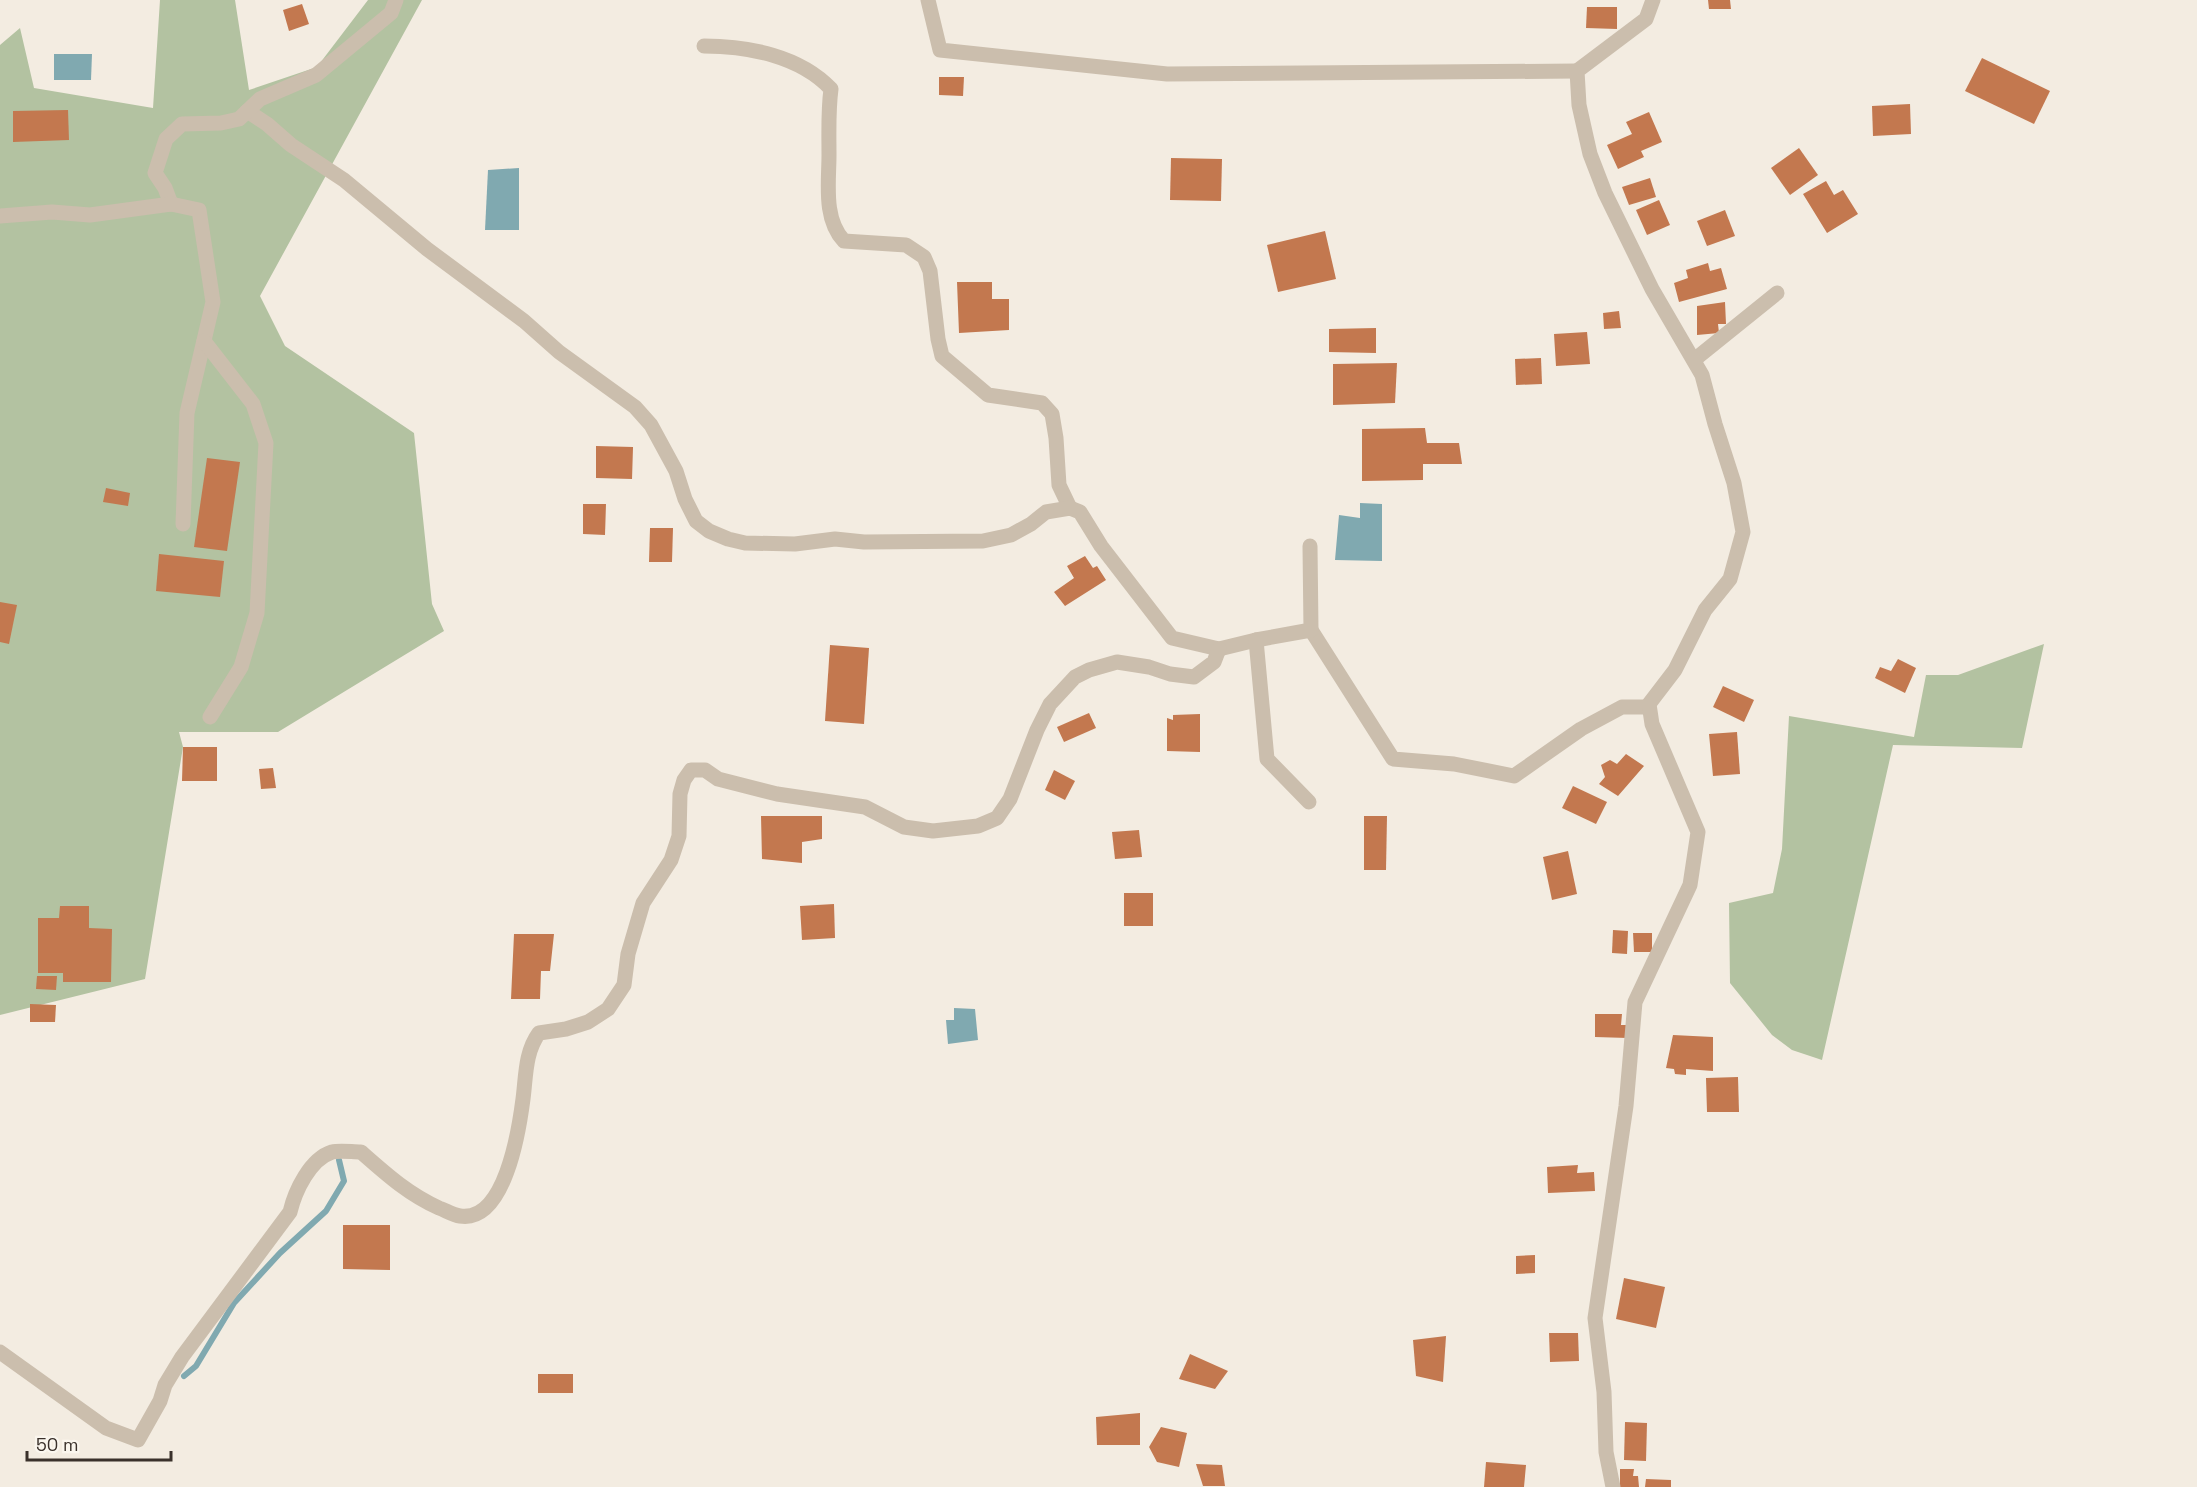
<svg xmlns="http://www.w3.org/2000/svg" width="2197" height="1487" font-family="'Space Grotesk',sans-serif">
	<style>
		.green { fill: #b3c2a1 }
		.water { fill: #80a9b0 }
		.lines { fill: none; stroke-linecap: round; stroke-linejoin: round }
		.stream { stroke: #80a9b0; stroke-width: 6 }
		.building { fill: #c3784f }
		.minor { stroke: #cbbead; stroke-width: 15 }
	</style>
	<rect width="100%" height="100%" fill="#f3ece1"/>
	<g class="green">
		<path d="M160,0H235L249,90L317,67L368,0H422L260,296L285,346L414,433L432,604L444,631L278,732H179L183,747L145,979L0,1015V45L20,28L34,88L153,108Z"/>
		<path d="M2044,644L2022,748L1893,745L1822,1060L1792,1050L1772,1035L1730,983L1729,903L1773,893L1782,849L1789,716L1914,737L1926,675H1958Z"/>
	</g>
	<g class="water">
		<path d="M54,54H92L91,80H54Z"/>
		<path d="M519,168V230H485L488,170Z"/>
		<path d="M1360,503L1382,504V561L1335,560L1339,515L1360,518Z"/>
		<path d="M954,1008L975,1009L978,1040L948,1044L946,1020H954Z"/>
	</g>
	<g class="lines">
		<path class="stream" d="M184,1376L196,1366L234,1303L280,1253L326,1211L344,1181L339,1160"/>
	</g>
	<g class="building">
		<path d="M1708,0H1730L1731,9H1709Z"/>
		<path d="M302,4L309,24L289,31L283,10Z"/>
		<path d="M1587,7H1617V29L1586,28Z"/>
		<path d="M1982,58L2050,91L2034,124L1965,91Z"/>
		<path d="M939,77H964L963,96L939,95Z"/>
		<path d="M1910,104L1911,134L1873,136L1872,106Z"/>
		<path d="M68,110L69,140L13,142V111Z"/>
		<path d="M1649,112L1662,142L1641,151L1644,157L1618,169L1607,145L1632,134L1626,122Z"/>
		<path d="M1799,148L1818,175L1790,195L1771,168Z"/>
		<path d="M1171,158L1222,159L1221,201L1170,200Z"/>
		<path d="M1650,178L1656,197L1629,205L1622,187Z"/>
		<path d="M1826,181L1834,195L1843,190L1858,214L1827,233L1803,194Z"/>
		<path d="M1659,200L1670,225L1647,235L1636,210Z"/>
		<path d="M1725,210L1735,236L1707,246L1697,221Z"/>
		<path d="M1325,231L1336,279L1278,292L1267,245Z"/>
		<path d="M1708,263L1710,271L1721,268L1727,289L1679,302L1674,283L1688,278L1686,270Z"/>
		<path d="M957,282H992V299H1009V330L959,333Z"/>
		<path d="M1725,302L1726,324H1718L1719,333L1697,335V306Z"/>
		<path d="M1619,311L1621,328L1604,329L1603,313Z"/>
		<path d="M1376,328V353L1329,352V329Z"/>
		<path d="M1587,332L1590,364L1556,366L1554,334Z"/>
		<path d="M1541,358L1542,384L1516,385L1515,359Z"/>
		<path d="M1397,363L1395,403L1333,405V364Z"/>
		<path d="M1425,428L1427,443H1459L1462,464H1423V480L1362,481V429Z"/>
		<path d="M596,446L633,447L632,479L596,478Z"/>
		<path d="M207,458L240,462L227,551L194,547Z"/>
		<path d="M106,488L130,493L128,506L103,502Z"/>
		<path d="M583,504H606L605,535L583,534Z"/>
		<path d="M650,528H673L672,562H649Z"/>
		<path d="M159,554L224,561L220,597L156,591Z"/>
		<path d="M1085,556L1093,568L1097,566L1106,580L1065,606L1054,592L1074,578L1067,566Z"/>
		<path d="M0,602L17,605L9,644L0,642Z"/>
		<path d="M830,645L869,648L864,724L825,721Z"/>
		<path d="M1898,659L1916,668L1905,693L1875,678L1880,667L1891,671Z"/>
		<path d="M1723,686L1754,700L1744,722L1713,707Z"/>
		<path d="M1089,713L1096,728L1064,742L1057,727Z"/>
		<path d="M1200,714V752L1167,751V718L1173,720V715Z"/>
		<path d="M1737,732L1740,774L1713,776L1709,734Z"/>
		<path d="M183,747H217V781H182Z"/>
		<path d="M1626,754L1644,766L1618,796L1599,784L1605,777L1601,765L1610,760L1617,764Z"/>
		<path d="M273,768L276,788L261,789L259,769Z"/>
		<path d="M1054,770L1075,781L1065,800L1045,790Z"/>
		<path d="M1573,786L1607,802L1596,824L1562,808Z"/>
		<path d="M761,816H822V839L802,842V863L762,859Z"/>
		<path d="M1364,816H1387L1386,870H1364Z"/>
		<path d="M1139,830L1142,857L1115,859L1112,832Z"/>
		<path d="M1568,851L1577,894L1552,900L1543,857Z"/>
		<rect x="1124" y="893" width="29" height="33"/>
		<path d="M834,904L835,938L802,940L800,906Z"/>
		<path d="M60,906H89V928L112,929L111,982H63V973H38V918H59Z"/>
		<path d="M1613,930L1628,931L1627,954L1612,953Z"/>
		<path d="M1633,933H1652V952H1634Z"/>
		<path d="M514,934H554L550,971H541L540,999H511Z"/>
		<path d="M37,976H57L56,990L36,989Z"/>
		<path d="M30,1004L56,1005L55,1022H30Z"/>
		<path d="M1595,1014H1622L1621,1025H1626L1628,1038L1595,1037Z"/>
		<path d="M1673,1035L1713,1037V1071L1686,1069V1075L1675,1074L1674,1069L1666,1068Z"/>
		<path d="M1738,1077L1739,1112H1707L1706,1078Z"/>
		<path d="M1578,1165L1577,1173L1594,1172L1595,1191L1548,1193L1547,1167Z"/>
		<path d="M343,1225H390V1270L343,1269Z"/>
		<path d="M1535,1255V1273L1516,1274V1256Z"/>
		<path d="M1624,1278L1665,1287L1656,1328L1616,1319Z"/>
		<path d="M1549,1333H1578L1579,1361L1550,1362Z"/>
		<path d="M1446,1336L1443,1382L1416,1376L1413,1340Z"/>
		<path d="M1190,1354L1228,1371L1215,1389L1179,1379Z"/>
		<rect x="538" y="1374" width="35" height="19"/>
		<path d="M1140,1413V1445H1097L1096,1417Z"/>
		<path d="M1625,1422L1647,1423L1646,1461L1624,1460Z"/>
		<path d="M1161,1427L1187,1433L1179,1467L1157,1462L1149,1447Z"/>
		<path d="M1486,1462L1526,1465L1524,1487H1484Z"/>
		<path d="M1196,1464L1222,1465L1225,1486H1203Z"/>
		<path d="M1620,1469H1634L1633,1476H1638L1639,1487H1620Z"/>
		<path d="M1646,1479L1671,1480V1487H1645Z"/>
	</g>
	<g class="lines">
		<g class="minor">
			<path d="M928,0L940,50L1167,74L1577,71"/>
			<path d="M704,46C748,46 800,56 831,89C828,111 829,133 829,155C829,182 823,219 844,241L906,245L924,257L930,271L938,339L942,356L988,395L1042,403L1052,414L1056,438L1059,485L1070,508"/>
			<path d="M247,111L267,124L291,145L344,180L427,249L524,321L559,352L635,407L651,425L676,471L685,499L696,521L709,531L728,539L745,543L795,544L835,539L864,542L983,541L1011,535L1031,524L1046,512L1070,508L1080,512L1101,546L1172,638L1219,649L1256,640"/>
			<path d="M171,204L165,188L155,173L166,139L182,124L221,123L239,119L260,99L316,75L391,13L396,0"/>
			<path d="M0,216L52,212L90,215L171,204L199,210L213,302L187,413L183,524"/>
			<path d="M204,341L253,404L266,443L257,613L241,667L210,717"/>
			<path d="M1694,360L1777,293"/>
			<path d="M1311,630L1393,759L1454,764L1514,776L1581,729L1622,707H1649"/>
			<path d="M1309,802L1267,759L1256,640L1311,630L1310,546"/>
			<path d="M0,1352L106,1428L138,1440L160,1401L165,1385L182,1357L290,1212C295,1191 310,1159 332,1152C340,1150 352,1152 361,1152C386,1174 408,1194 439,1208C445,1210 453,1215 460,1216C505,1223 519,1130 523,1099C526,1076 525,1052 539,1033L566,1029L588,1022L608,1009L624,985L628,954L643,903L671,860L679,836L680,794L684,780L691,770H705L718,779L777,794L865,807L904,827L933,831L978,826L997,818L1010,799L1037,730L1050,704L1075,677L1089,670L1117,662L1149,667L1170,674L1194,677L1214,662L1219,649"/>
			<path d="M1613,1487L1606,1452L1604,1392L1595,1318L1626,1106L1635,1002L1690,885L1698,832L1652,724L1649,704L1675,670L1705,610L1730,579L1743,532L1734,483L1715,424L1702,375L1652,289L1605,193L1590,154L1579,105L1577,71L1646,19L1653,0"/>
		</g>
	</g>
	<path d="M27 1451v9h144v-9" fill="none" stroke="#3a312b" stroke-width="3"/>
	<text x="36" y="1451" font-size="18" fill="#3a312b" stroke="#faf6ee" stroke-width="4.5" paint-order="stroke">50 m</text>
</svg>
